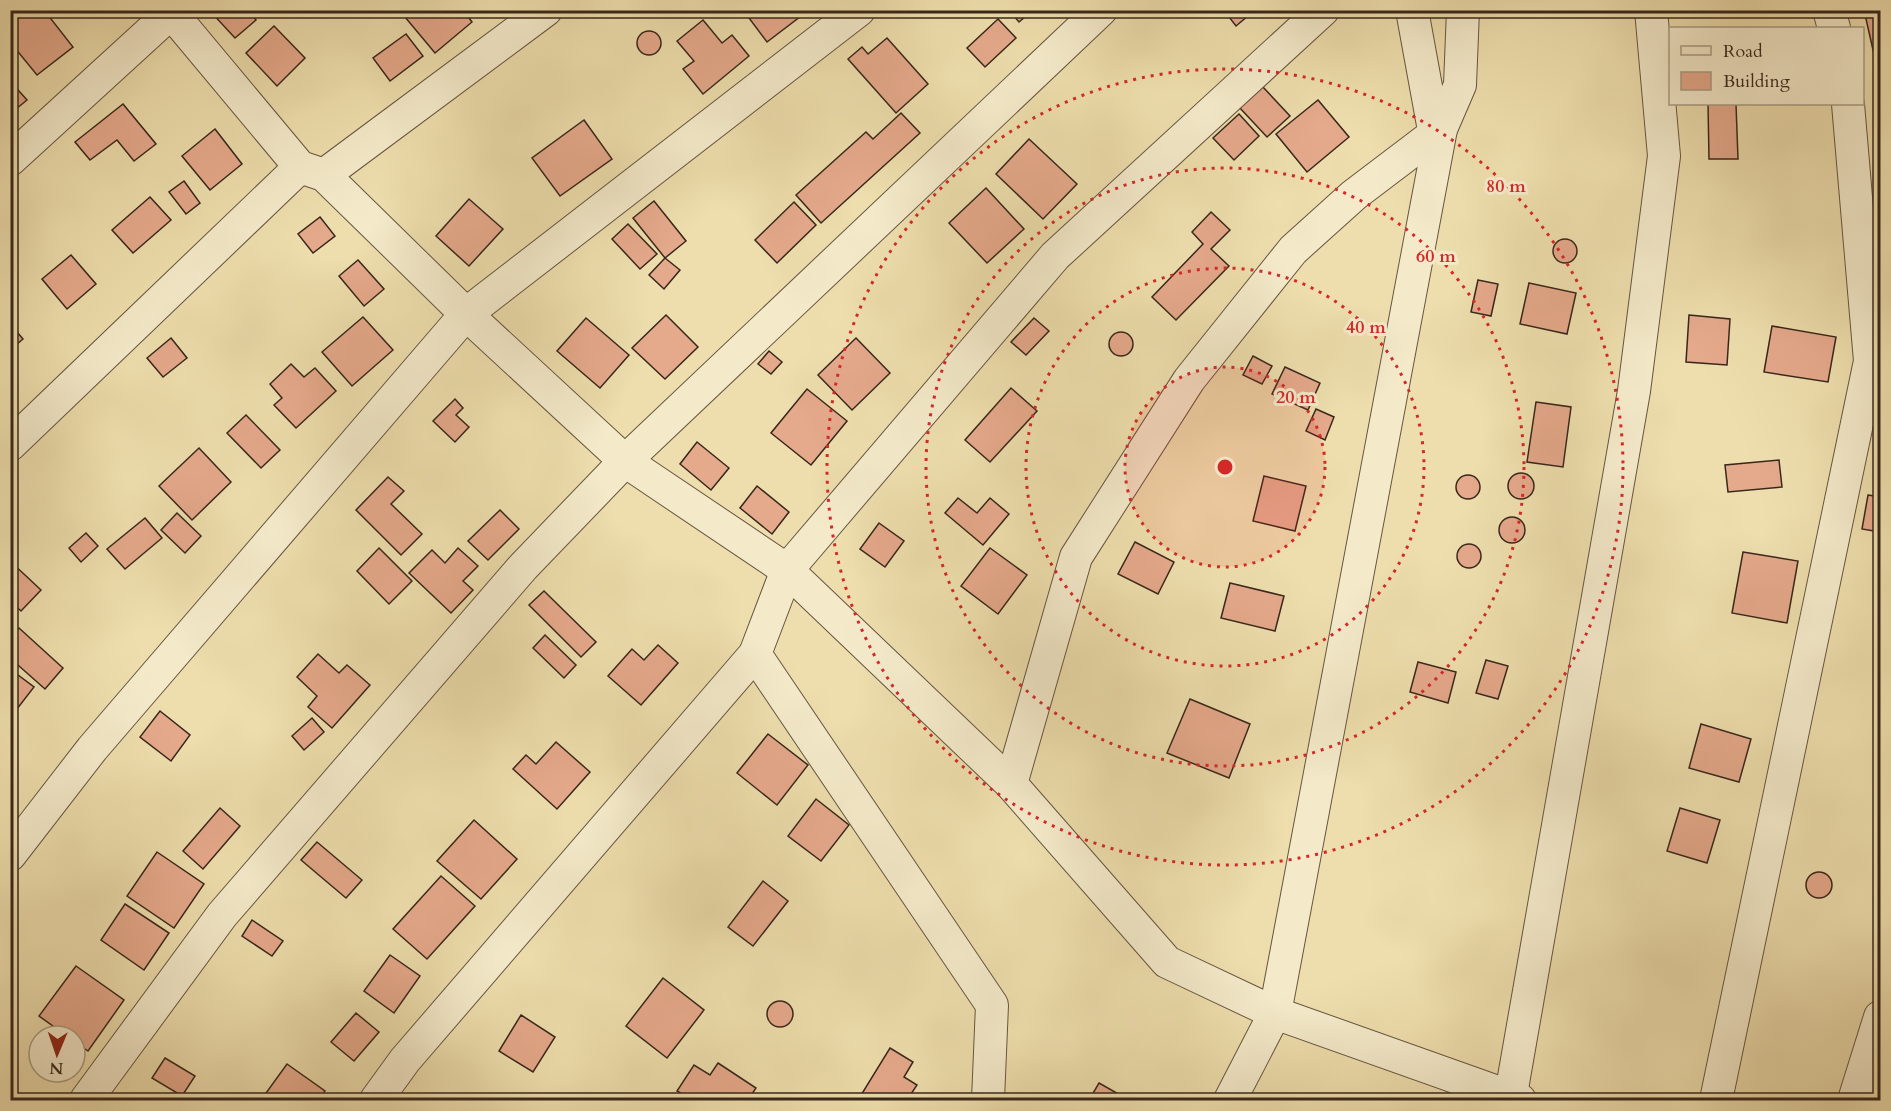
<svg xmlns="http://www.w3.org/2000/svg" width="1891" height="1111" font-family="Cardo,serif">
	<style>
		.building { fill: #e5a98b; stroke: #38271b; stroke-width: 1.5 }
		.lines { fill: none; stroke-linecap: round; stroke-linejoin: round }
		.minor-casing { stroke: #665540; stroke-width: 34 }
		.minor { stroke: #f4eaca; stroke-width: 32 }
		.ring { fill: none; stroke: #d62828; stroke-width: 3; stroke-dasharray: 3 6 }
		.centre { fill: #d62828; stroke: #f4eaca; stroke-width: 3 }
		.ring-label { font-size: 18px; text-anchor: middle; font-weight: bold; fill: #d62828; stroke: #f4eaca; stroke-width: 6; stroke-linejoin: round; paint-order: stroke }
	</style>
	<rect width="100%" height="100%" fill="#eedead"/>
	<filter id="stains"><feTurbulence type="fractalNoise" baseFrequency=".00333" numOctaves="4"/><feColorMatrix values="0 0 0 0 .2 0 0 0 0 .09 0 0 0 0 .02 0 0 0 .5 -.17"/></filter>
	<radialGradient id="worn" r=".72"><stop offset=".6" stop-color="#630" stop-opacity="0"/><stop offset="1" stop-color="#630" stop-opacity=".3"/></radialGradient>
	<g class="building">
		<path d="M28,10H44L73,47L37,75L10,42V25Z"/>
		<path d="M248,10L256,20L235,38L210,11Z"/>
		<path d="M413,10H463L472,22L435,53L405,17Z"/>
		<path d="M743,10H797L801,16L767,42Z"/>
		<path d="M1009,10H1033L1019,22Z"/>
		<path d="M1229,10H1255L1236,26L1226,13Z"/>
		<path d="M1864,10H1880V81Z"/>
		<path d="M998,19L1016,38L985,67L967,48Z"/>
		<path d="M703,20L722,43L732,35L749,56L703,94L683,69L694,61L677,41Z"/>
		<path d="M274,26L305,58L277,86L246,53Z"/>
		<circle cx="649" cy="43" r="12"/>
		<path d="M406,34L423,56L390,81L373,58Z"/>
		<path d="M887,38L928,84L896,113L848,59L862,47L868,54Z"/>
		<path d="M10,81L27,100L10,114Z"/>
		<path d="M1262,86L1290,116L1267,137L1239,107Z"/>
		<path d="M1318,100L1349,137L1307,172L1276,134Z"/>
		<path d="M123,104L156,144L134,161L117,140L90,160L75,142Z"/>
		<path d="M1708,104H1736L1738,159H1709Z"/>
		<path d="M901,113L920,133L821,223L796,195L866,132L873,139Z"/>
		<path d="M1239,114L1259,136L1234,160L1213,138Z"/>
		<path d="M584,120L612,159L560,196L532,158Z"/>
		<path d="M215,129L242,164L210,190L182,156Z"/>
		<path d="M1029,139L1077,184L1043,219L996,174Z"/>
		<path d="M184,181L200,203L186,214L169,192Z"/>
		<path d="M986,188L1024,229L987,263L949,223Z"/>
		<path d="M150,197L171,220L133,253L112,230Z"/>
		<path d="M469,199L503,229L469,266L436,236Z"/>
		<path d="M654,201L686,241L665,258L633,218Z"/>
		<path d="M794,202L816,225L777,263L755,240Z"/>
		<path d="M1211,212L1230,230L1211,249L1229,266L1176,320L1152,297L1203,244L1192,232Z"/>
		<path d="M320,217L335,236L313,253L298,234Z"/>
		<path d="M628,224L657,254L640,269L612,239Z"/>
		<circle cx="1565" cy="251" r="12"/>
		<path d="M71,255L96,284L67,309L42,279Z"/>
		<path d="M665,258L680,270L664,289L649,275Z"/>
		<path d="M358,260L384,289L364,306L339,276Z"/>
		<path d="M1478,280L1498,284L1491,316L1471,312Z"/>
		<path d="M1529,283L1576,293L1567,334L1520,324Z"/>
		<path d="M666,315L698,347L665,379L632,348Z"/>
		<path d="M1689,315L1730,319L1727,365L1686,362Z"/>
		<path d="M363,317L393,350L352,386L322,352Z"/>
		<path d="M586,318L629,355L600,388L557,351Z"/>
		<path d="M1034,318L1049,331L1026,355L1011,342Z"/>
		<path d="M10,324L23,339L10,350Z"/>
		<path d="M1772,326L1836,337L1828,382L1764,372Z"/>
		<circle cx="1121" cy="344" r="12"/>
		<path d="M171,338L187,358L163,377L147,358Z"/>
		<path d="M856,338L890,373L852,410L818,375Z"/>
		<path d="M769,351L782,362L771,374L758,364Z"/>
		<path d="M1253,356L1272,366L1262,384L1243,375Z"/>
		<path d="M291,364L304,377L315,368L336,391L296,428L274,405L282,398L270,384Z"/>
		<path d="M1285,367L1320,383L1308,410L1272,394Z"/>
		<path d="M1011,388L1037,411L990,462L965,440Z"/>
		<path d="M807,389L847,421L811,465L771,433Z"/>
		<path d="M455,399L463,408L456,415L469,427L455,442L433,421Z"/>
		<path d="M1536,402L1571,407L1563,467L1527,462Z"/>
		<path d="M1316,409L1334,417L1325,440L1306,431Z"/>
		<path d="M246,415L280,450L261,468L227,433Z"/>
		<path d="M697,442L729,468L711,490L680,464Z"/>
		<path d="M199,448L231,482L192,520L159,486Z"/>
		<path d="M1779,460L1782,487L1728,492L1725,465Z"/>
		<circle cx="1521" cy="486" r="13"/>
		<circle cx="1468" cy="487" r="12"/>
		<path d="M1264,476L1306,486L1295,531L1253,521Z"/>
		<path d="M388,477L404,491L391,504L422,534L401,555L356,510Z"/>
		<path d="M757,486L789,512L772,534L740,508Z"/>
		<path d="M1868,495L1880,497V532L1862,529Z"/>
		<path d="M958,498L977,513L990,498L1009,514L983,545L945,513Z"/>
		<path d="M500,510L519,529L488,560L468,541Z"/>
		<path d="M177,513L201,536L185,553L161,530Z"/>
		<circle cx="1512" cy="530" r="13"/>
		<path d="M145,518L162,538L125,569L107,549Z"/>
		<path d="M879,523L904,541L885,567L860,549Z"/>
		<path d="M86,533L98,546L81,562L69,548Z"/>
		<path d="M1135,542L1174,562L1158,594L1118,574Z"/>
		<circle cx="1469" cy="556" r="12"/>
		<path d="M379,548L412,581L389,604L357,571Z"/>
		<path d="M458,548L478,566L463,581L473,590L451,613L409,573L432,550L445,563Z"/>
		<path d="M990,548L1027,575L998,614L961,586Z"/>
		<path d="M1743,552L1798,561L1787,623L1732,613Z"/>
		<path d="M10,561L41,590L21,611L10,601Z"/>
		<path d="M1230,583L1284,596L1275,631L1221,618Z"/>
		<path d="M544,591L596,642L581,657L529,605Z"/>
		<path d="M19,628L63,668L45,689L10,658V638Z"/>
		<path d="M545,635L576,665L564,678L533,648Z"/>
		<path d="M658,645L678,663L641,705L608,676L632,649L644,660Z"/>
		<path d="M318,654L339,673L347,665L370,685L332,728L308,707L317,696L297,677Z"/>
		<path d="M1486,660L1508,666L1498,699L1476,693Z"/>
		<path d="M1418,662L1456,672L1448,703L1410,692Z"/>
		<path d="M10,669L34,687L10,718Z"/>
		<path d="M1190,699L1250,724L1229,778L1167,753Z"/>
		<path d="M160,711L190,735L171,761L140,737Z"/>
		<path d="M312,718L324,732L304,750L292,736Z"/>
		<path d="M1701,724L1751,739L1739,782L1689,768Z"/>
		<path d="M768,734L808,765L777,805L737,773Z"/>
		<path d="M556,742L590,772L557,809L513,769L526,755L536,764Z"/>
		<path d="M816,799L849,825L821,861L788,836Z"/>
		<path d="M220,808L240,826L203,869L183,851Z"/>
		<path d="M1680,808L1720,820L1707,863L1667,851Z"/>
		<path d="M474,820L517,859L481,899L437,861Z"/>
		<path d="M317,842L362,880L346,898L301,860Z"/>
		<path d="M157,852L204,884L174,928L127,896Z"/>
		<circle cx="1819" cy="885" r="13"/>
		<path d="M441,876L475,906L427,959L393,929Z"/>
		<path d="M763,881L788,901L753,946L728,927Z"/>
		<path d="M125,904L169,933L144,970L101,940Z"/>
		<path d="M252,920L283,941L272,956L242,936Z"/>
		<path d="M390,955L420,976L394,1013L364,991Z"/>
		<path d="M76,966L124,1000L88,1051L75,1042V1036H67L39,1016Z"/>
		<path d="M663,978L704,1010L667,1058L626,1026Z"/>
		<circle cx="780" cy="1014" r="13"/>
		<path d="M356,1013L379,1032L354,1061L331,1042Z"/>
		<path d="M521,1015L555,1037L533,1072L499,1051Z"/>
		<path d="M890,1048L913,1062L904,1077L917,1085L907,1100H858Z"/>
		<path d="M165,1058L195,1076L182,1096L152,1078Z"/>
		<path d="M718,1063L756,1088L748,1100H692L677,1091L694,1065L710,1075Z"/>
		<path d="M287,1064L325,1091L318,1100H261Z"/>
		<path d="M1099,1083L1129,1100H1089Z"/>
	</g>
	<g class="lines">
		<g class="minor-casing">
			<g id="minor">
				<path d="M169,10L300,167L324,175L466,314L625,461L787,570L1011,784L1167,962L1275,1013L1520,1100"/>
				<path d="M1829,10L1834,28"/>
				<path d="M10,160L174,10"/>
				<path d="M324,175L546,10"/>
				<path d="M10,445L300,167"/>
				<path d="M755,654L992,1005L988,1100"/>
				<path d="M1011,784L1076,557L1189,380L1293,250L1354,195L1441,129L1460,85L1463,10"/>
				<path d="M10,855L92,749L466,314L859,10"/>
				<path d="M86,1100L222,915L523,567L625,461L1101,10"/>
				<path d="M376,1100L405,1060L755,654L787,570L1055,256L1323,10"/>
				<path d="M1230,1100L1275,1013L1441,129L1433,125L1412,10"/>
				<path d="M1510,1100L1634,391L1664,156L1651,10"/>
				<path d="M1716,1100L1870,361L1848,104"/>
				<path d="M1854,1100L1880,1017"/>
			</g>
		</g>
		<use href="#minor" class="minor"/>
	</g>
	<circle cx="1225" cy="467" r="100" fill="#d62828" fill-opacity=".12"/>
	<g class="ring">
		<circle cx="1225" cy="467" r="100"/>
		<circle cx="1225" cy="467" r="199"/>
		<circle cx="1225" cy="467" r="299"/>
		<circle cx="1225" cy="467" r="398"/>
	</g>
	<circle cx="1225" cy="467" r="9" class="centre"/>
	<g class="ring-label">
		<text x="1506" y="192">80 m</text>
		<text x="1436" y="262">60 m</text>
		<text x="1366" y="333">40 m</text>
		<text x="1296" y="403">20 m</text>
	</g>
	<rect width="1891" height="1111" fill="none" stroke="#eedead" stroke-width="36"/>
	<rect x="12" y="12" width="1867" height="1087" fill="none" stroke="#38271b" stroke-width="3"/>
	<rect x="18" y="18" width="1855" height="1075" fill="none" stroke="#38271b" stroke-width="1.5"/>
	<rect x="1669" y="27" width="195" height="78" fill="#f4eaca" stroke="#a99c84" stroke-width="1.5"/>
	<rect x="1681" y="46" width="30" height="9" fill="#f4eaca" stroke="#a99c84" stroke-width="1.5"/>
	<text x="1723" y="57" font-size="18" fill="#38271b">Road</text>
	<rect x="1681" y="72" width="30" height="18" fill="#e5a98b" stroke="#a99c84" stroke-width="1.5"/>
	<text x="1723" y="87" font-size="18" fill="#38271b">Building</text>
	<g transform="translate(57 1054) rotate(182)"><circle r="28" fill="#f4eaca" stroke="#a99c84" stroke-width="1.5"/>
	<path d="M0-4.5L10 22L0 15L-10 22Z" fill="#8f2418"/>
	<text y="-9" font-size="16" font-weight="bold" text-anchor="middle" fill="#38271b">N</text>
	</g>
	<rect width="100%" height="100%" filter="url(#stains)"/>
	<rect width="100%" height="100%" fill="url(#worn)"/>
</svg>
